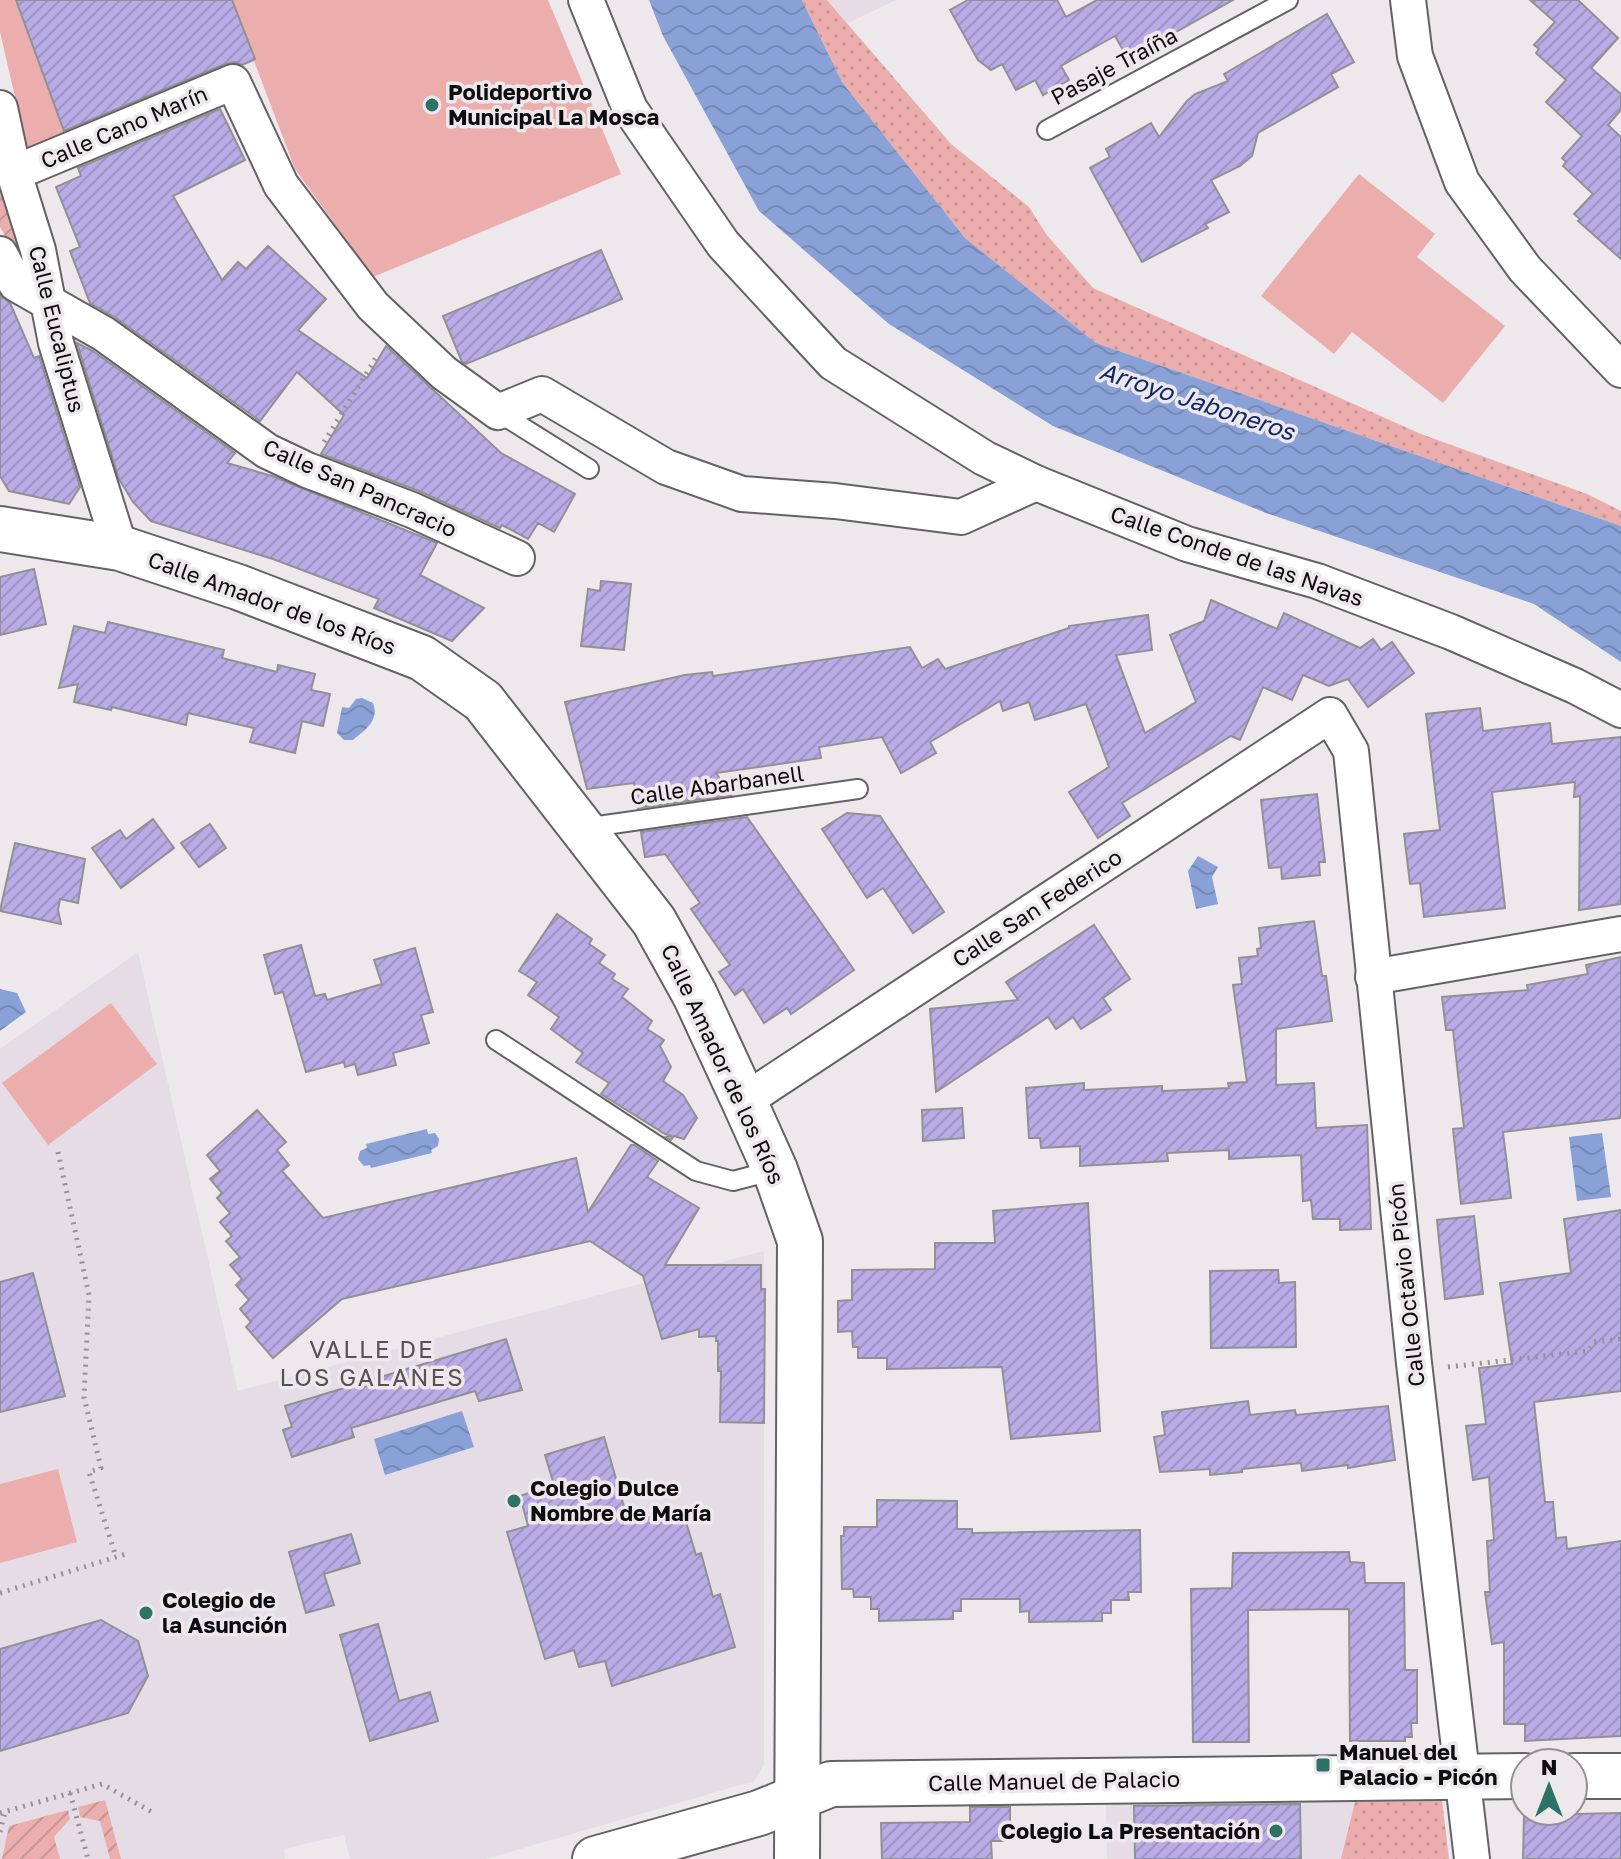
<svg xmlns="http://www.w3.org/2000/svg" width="1621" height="1859" font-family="'Golos Text',sans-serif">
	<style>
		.built { fill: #e5dce6 }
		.grass { fill: url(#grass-dots) }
		.garden { fill: url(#garden-furrows) }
		.pitch { fill: #ebaead }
		.water { fill: url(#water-waves) }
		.building { fill: url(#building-hatch); stroke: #919195; stroke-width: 2 }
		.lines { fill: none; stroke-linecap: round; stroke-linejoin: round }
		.service-casing { stroke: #656265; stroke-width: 22 }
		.minor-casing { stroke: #656265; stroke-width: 38 }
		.tertiary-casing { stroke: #656265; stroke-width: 48 }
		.path { stroke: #959296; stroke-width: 5; stroke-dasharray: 2 6; stroke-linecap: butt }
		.service { stroke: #fff; stroke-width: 18 }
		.minor { stroke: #fff; stroke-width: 34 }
		.tertiary { stroke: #fff; stroke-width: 44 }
		.poi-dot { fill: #2d7265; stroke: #ece8ec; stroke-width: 3 }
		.labels { text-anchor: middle; stroke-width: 7; stroke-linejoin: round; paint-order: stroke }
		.street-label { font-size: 22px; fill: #0d0c0e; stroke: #ece8ec }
		.poi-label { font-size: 22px; font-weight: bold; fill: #0d0c0e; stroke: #ece8ec; text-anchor: start }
		.water-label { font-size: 24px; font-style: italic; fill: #122866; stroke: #ece8ec }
		.neighbourhood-label { font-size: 24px; letter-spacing: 2px; fill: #565356; stroke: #ece8ec }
	</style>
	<defs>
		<pattern id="grass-dots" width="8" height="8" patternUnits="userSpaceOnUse" patternTransform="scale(2)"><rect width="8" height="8" fill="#ebaead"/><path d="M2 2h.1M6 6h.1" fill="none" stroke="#c89494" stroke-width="1.8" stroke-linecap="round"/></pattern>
		<pattern id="garden-furrows" width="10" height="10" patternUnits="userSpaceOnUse" patternTransform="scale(2)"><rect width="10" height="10" fill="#ebaead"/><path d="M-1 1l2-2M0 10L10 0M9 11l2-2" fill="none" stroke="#c89494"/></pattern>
		<pattern id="water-waves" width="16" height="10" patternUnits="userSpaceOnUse" patternTransform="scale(2)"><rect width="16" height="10" fill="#89a1d6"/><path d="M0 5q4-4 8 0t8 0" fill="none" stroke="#7589b6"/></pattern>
		<pattern id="building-hatch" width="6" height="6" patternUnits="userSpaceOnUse" patternTransform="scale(2)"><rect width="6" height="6" fill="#b8ace6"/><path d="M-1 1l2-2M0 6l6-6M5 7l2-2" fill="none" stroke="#9d93c4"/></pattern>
	</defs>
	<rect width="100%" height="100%" fill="#ece8ec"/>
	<g class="built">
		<path d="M827,0H896L848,23Z"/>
		<path d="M138,952L238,1391L764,1251V1765L754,1781L486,1859H350L344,1835L284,1849L285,1859H0V1049Z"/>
		<path d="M1442,1801L1449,1859H1107L1106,1804Z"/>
	</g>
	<g class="grass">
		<path d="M802,0H827L951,144L1029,207L1046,234L1093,288L1421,434L1587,494L1621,511V526L1096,343L965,238L842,82Z"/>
		<path d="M1442,1801L1449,1859H1341L1355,1802Z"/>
	</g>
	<g class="garden">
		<path d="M0,187L33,280L30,281L0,227Z"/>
		<path d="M105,1800L121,1859H110L100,1821L80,1817L78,1807Z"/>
		<path d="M68,1810L70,1819L54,1837L60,1859H2L9,1826Z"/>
	</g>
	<g class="pitch">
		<path d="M0,0H548L621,174L373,277L295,169L254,61L31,154L27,149L0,32Z"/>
		<path d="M1359,174L1435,234L1417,257L1505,326L1443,403L1352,332L1334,354L1261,296Z"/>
		<path d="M111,1003L157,1064L48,1145L2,1083Z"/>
		<path d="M58,1469L77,1542L0,1563V1484Z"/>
	</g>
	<g class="water">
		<path d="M649,0H802L842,82L965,238L1096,343L1621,526V662L1534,604L1266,513L1053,426L889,324L759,211L663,36Z"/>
		<path d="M362,698L373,703C380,720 365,730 353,740H344L337,733L342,707L349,708L356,699Z"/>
		<path d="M1198,856L1218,867L1212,877L1218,904L1196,909L1188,871Z"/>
		<path d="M0,989L17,993L26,1012L0,1031Z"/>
		<path d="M427,1129L428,1134L435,1133L439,1139L438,1146L431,1150L432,1153L371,1168L370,1165L364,1166L358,1159L360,1151L367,1148L366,1144Z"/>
		<path d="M1602,1133L1611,1197L1577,1201L1569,1137Z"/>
		<path d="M462,1411L474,1447L385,1475L374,1439Z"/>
	</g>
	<g class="building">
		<path d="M16,0H232L255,59L242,65L235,62L225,64L64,131Z"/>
		<path d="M968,0H1057L1066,17L1097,0H1233L1128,59L1115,36L1061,66L1069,80L1043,95L1035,80L1016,90L1002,64L991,70L978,60L950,10Z"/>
		<path d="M1530,0H1578L1618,38L1591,68L1621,94V110L1608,125L1621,137V259L1578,221L1580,219L1574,214L1593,194L1563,166L1566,162L1562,158L1582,136L1546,102L1566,80L1536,53L1539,49L1534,45L1555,22Z"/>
		<path d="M1327,14L1354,62L1331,74L1338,87L1258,133L1252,156L1240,166L1211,180L1229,212L1205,224L1208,228L1142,262L1090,168L1110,157L1106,149L1151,123L1159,137L1187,101L1195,94L1228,81L1224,74Z"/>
		<path d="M220,109L245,160L173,196L222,280L238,262L246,269L268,246L326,299L298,330L367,378L386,346L501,453L575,494L554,532L538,523L528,539L502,525L500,528L419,491L321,454L344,415L297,372L260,421L116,318L90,303L70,251L80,247L56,187L81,176L78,168Z"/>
		<path d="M601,250L622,299L466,364L462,362L443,316Z"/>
		<path d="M0,295L10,303L34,358L39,356L80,487L69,504L9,491L0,476Z"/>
		<path d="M77,343L93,351L235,453L227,463L272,476L437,543L420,575L484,608L452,641L374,608L379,599L273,559L151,521L133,502L119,479Z"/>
		<path d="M34,569L46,624L0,635V577Z"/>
		<path d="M601,581L631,584L624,650L581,646L588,589L600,591Z"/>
		<path d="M1211,600L1277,629L1284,613L1360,648L1373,639L1381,650L1392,642L1414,673L1368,707L1348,679L1329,686L1303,675L1292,700L1263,687L1240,740L1231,736L1122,803L1130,816L1098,838L1069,792L1109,767L1086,704L1035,720L1029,702L1003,711L1000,701L930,742L936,753L901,773L882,737L819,747L821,758L716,773L731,795L638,808L634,783L587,789L565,702L685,675L712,672L713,676L910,647L922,668L938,659L945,669L1069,628V626L1148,615L1152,650L1116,655L1145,733L1196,702L1170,635L1204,621Z"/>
		<path d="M108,622L224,650L222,658L277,672L278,665L315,674L311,690L330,694L323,726L302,721L295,753L250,742L254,728L188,713L186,725L112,707L111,710L74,702L78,684L59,688L74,626L105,633Z"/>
		<path d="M1480,708L1483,731L1550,723L1552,744L1621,737V904L1579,910L1580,796L1574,797L1575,782L1492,792L1505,908L1424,917L1420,883L1410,884L1404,834L1440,830L1426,714Z"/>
		<path d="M1317,794L1325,862H1319L1320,875L1282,879L1281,867L1269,868L1261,800Z"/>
		<path d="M847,813L880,816L944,912L913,933L883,888L867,898L822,829Z"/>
		<path d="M747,817L854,970L791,1014L787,1008L764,1023L743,989L735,995L719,972L730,965L691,909L700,903L665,854L645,857L641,832Z"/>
		<path d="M153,819L174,848L121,888L92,848L120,830L126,839Z"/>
		<path d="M210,824L226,848L199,867L181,843Z"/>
		<path d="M15,843L85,859L78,903L60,899L58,910L61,924L0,911Z"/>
		<path d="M557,914L592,939L589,944L605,955L599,963L615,974L612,979L628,989L622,997L652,1021L647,1029L664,1040L660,1046L671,1067L663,1081L683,1095L697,1118L684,1139L674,1136L671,1140L666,1137L672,1136L665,1134L601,1094L609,1083L576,1062L583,1053L551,1029L559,1017L528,995L537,982L519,971Z"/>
		<path d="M1314,921L1322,976H1326L1332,1021L1276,1029V1085L1314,1083L1316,1128L1367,1125L1371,1229L1340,1230V1219H1313L1311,1200L1303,1201L1301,1155L1229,1159V1150L1167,1153L1168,1161L1080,1166V1146L1041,1148L1040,1138H1029L1026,1088L1084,1083V1090L1162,1086V1091L1229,1088L1228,1083L1247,1082L1233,985L1242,984L1239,958L1258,956L1257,949L1261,948L1259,928Z"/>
		<path d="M1094,925L1130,979L1103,998L1111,1010L1081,1029L1073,1017L1056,1029L1048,1017L936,1092L930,1009L1018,1000L1006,982Z"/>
		<path d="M301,945L315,996L325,994L327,1000L382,984L374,960L415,948L433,1012L421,1015L429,1043L393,1053L396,1065L358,1075L355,1064L345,1067L344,1062L306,1072L283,992L275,994L264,955Z"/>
		<path d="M1621,957V1118L1503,1132L1511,1198L1461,1204L1453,1129L1464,1128L1453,1030H1446L1442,997L1528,990L1527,985L1588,974L1586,965Z"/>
		<path d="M962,1108L964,1138L923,1141L922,1110Z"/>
		<path d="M257,1110L286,1142L277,1150L289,1165L282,1171L323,1218L576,1158L588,1212L631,1145H634L658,1161L647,1177L699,1208L665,1265H761V1289H765L764,1423L720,1422L721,1371H718V1341H716V1336L699,1337V1329L662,1339L643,1276L590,1241L342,1299L273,1358L246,1327L251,1322L240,1309L249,1300L236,1285L242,1279L230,1265L240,1257L226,1241L232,1236L220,1222L230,1213L217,1198L222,1193L210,1179L220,1171L207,1155Z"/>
		<path d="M1088,1203L1100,1431L1011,1439L1002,1367L887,1369V1358H858V1347H853L852,1331L838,1332V1301L852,1300V1270L935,1269V1243H995L993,1211Z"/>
		<path d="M1621,1210V1391L1534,1402L1545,1502H1553L1556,1538L1566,1537L1567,1549L1621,1541V1736L1525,1741V1724H1504V1642L1492,1644L1485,1592H1490L1487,1541L1494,1540L1489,1477L1473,1480L1466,1426L1486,1424L1479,1368L1512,1364L1500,1283L1571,1273L1564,1219Z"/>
		<path d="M1474,1216L1483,1294L1445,1299L1437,1220Z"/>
		<path d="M1278,1270L1279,1283L1295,1282L1296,1347L1211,1348L1210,1271Z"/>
		<path d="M33,1273L65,1396L0,1412V1282Z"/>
		<path d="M506,1339L522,1390L479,1401L475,1391L351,1428L354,1437L292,1457L283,1430L292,1427L285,1406Z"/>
		<path d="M1248,1401L1250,1415L1295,1410L1296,1415L1388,1406L1395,1460L1348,1468V1465L1302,1471L1301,1463L1242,1469V1472L1210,1475V1469L1160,1472L1154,1437L1165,1435L1162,1412Z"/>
		<path d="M604,1437L625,1510L634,1508L638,1520L682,1509L696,1555L701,1553L713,1597L720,1594L735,1647L612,1686L605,1661L579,1667L574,1650L545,1659L507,1532L528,1526L520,1496L554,1485L545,1455Z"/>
		<path d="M877,1500L957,1501V1529H972V1533L1140,1530L1141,1592H1128L1129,1600H1111V1613H1102V1621L1029,1622V1611L1020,1612V1599H961V1611H953V1619L879,1621V1609H871V1597H854L853,1589H842L841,1536H844V1527H877Z"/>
		<path d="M351,1534L360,1563L324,1574L334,1605L306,1613L289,1552Z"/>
		<path d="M1349,1552L1350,1562L1364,1563L1365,1583H1404L1405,1670H1417V1723H1411L1412,1737H1405V1741H1350L1349,1609L1248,1610L1249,1742H1193L1191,1589L1232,1588L1233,1553Z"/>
		<path d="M101,1620L138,1641L148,1676L128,1713L0,1751V1649Z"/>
		<path d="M378,1624L399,1701L430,1692L438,1721L370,1741L340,1635Z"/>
		<path d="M1300,1804L1301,1859H1135L1134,1806Z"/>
		<path d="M970,1807H1010V1841H991L992,1859H882L881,1823L970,1822Z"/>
		<path d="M1621,1813V1859H1523L1524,1815Z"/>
	</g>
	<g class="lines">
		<g class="service-casing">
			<g id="service">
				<path d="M1047,130L1288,0"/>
				<path d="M498,412L589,469"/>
				<path d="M584,828L858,789"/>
				<path d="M496,1040L696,1171L733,1181L775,1170"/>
			</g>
		</g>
		<g class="minor-casing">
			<g id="minor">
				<path d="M586,0L630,109L723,244L833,363L984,458L1036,483L1187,544L1317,581L1451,632L1575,686L1621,710"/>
				<path d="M1408,0L1415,56L1462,182L1525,269L1621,370"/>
				<path d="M0,108L14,173L38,250L56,343L120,548"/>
				<path d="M14,173L233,82L281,185L373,306L444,373L498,412L542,394L666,467L742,494L835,501L961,517L1036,483"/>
				<path d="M0,254L16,284L104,334L267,451L307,470L412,510L517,558"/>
				<path d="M1373,977L1621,934"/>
				<path d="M744,1101L1330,715L1351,751L1414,1363L1472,1859"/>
			</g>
		</g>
		<g class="tertiary-casing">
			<g id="tertiary">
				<path d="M0,529L120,548L238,587L422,658L483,701L654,921L695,995L744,1101L775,1170L800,1241L797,1859"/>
				<path d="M1573,1776H1621"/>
				<path d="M595,1859L759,1813L831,1784L1525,1776"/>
			</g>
		</g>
		<g class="path">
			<path d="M324,442L376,358"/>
			<path d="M58,1152L89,1295L84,1397L101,1468L89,1472L116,1557"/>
			<path d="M1448,1367L1588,1351L1594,1342L1621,1339"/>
			<path d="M0,1593L129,1553"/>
			<path d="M70,1793L88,1859"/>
			<path d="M0,1813L102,1784L152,1812"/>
			<path d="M0,1832L5,1812"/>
		</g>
		<use href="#service" class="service"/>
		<use href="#minor" class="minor"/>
		<use href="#tertiary" class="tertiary"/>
	</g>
	<g class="poi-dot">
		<circle cx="432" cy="105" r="8"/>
		<circle cx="514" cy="1501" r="8"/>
		<circle cx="146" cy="1613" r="8"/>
		<rect x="1315" y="1757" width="16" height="16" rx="4"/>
		<circle cx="1276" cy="1831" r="8"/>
	</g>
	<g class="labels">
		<g class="street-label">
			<text transform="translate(1114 66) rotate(-28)" y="8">Pasaje Traíña</text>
			<text transform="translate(124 127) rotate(-23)" y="8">Calle Cano Marín</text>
			<text transform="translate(57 329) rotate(76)" y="8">Calle Eucaliptus</text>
			<text transform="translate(360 488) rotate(24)" y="8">Calle San Pancracio</text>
			<text transform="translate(1237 556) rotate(19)" y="8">Calle Conde de las Navas</text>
			<text transform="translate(272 603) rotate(20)" y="8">Calle Amador de los Ríos</text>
			<text transform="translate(717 785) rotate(-8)" y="8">Calle Abarbanell</text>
			<text transform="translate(1037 908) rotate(-33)" y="8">Calle San Federico</text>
			<text transform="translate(723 1064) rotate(65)" y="8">Calle Amador de los Ríos</text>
			<text transform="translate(1406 1285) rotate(-96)" y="8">Calle Octavio Picón</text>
			<text transform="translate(1054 1781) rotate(-1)" y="8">Calle Manuel de Palacio</text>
		</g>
		<g class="poi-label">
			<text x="448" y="100">Polideportivo<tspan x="448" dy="25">Municipal La Mosca</tspan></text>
			<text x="530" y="1496">Colegio Dulce<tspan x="530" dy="25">Nombre de María</tspan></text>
			<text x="162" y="1608">Colegio de<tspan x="162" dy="25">la Asunción</tspan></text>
			<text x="1339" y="1760">Manuel del<tspan x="1339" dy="25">Palacio - Picón</tspan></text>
			<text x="1260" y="1839" text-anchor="end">Colegio La Presentación</text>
		</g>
		<g class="water-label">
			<text transform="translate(1197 402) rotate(18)" y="8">Arroyo Jaboneros</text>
		</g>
		<g class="neighbourhood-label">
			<text x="372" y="1358">VALLE DE<tspan x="372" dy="28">LOS GALANES</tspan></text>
		</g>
	</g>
	<g transform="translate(1549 1787)"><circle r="38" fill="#ece8ec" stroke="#939093" stroke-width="2"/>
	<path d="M0-6L14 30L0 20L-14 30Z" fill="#2d7265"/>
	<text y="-12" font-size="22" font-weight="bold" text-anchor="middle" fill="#0d0c0e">N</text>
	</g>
</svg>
